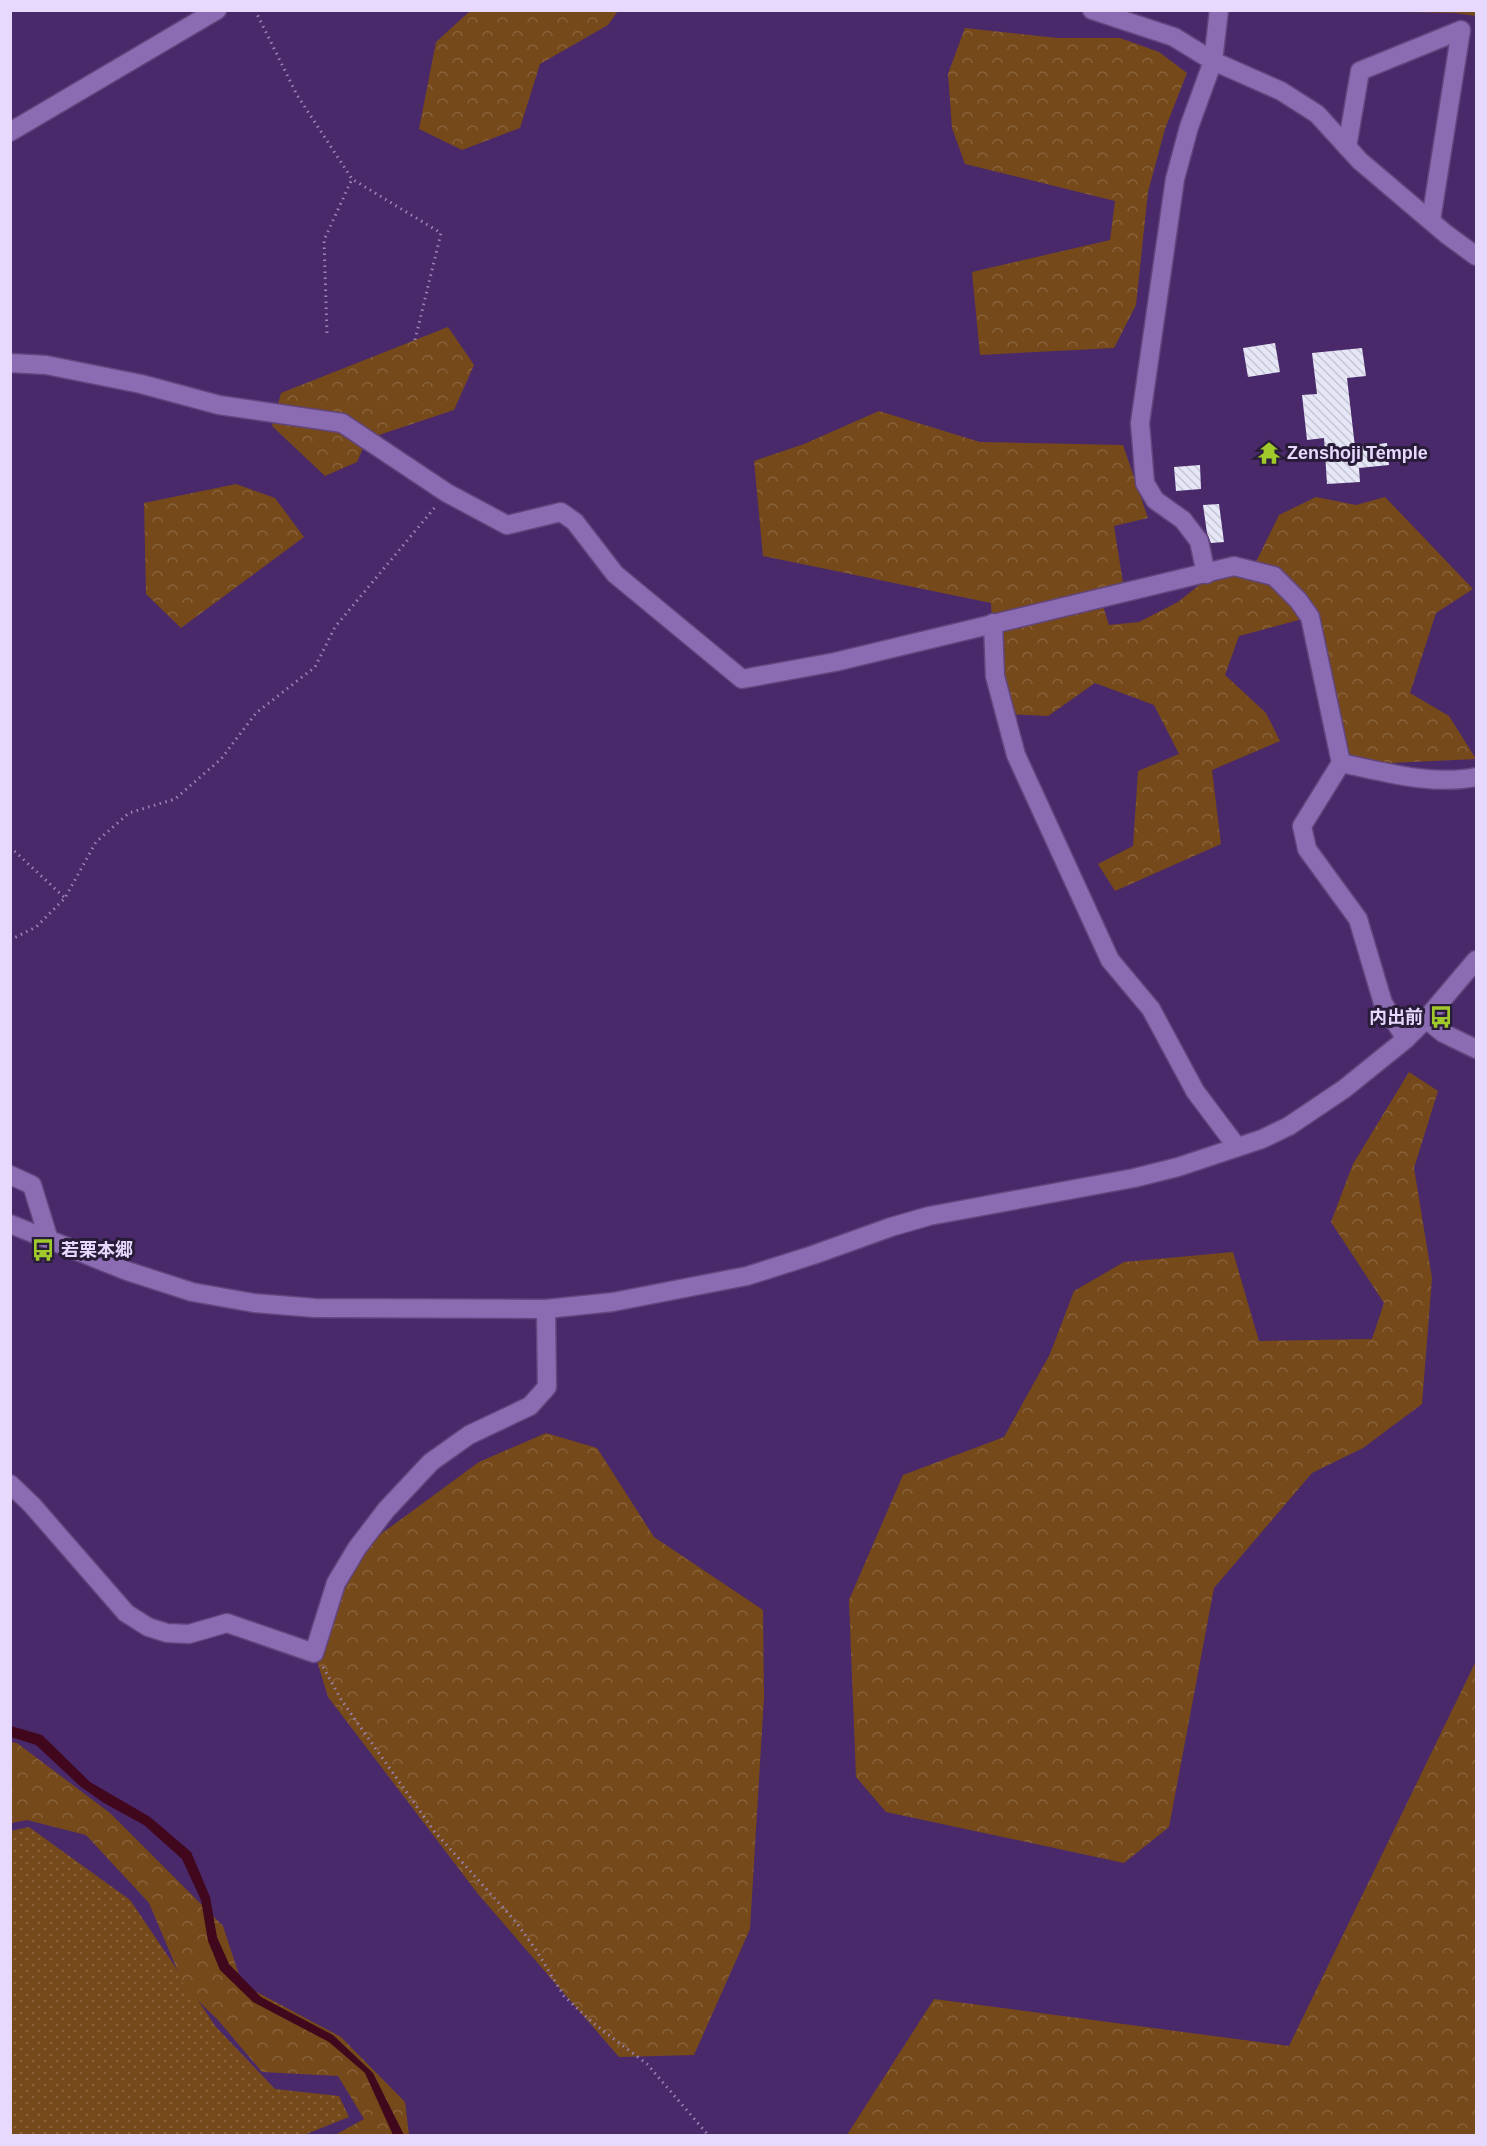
<svg xmlns="http://www.w3.org/2000/svg" width="1487" height="2146" font-family="Helvetica,'Noto Sans JP',sans-serif">
	<style>
		.green { fill: url(#green-dots) }
		.forest { fill: url(#forest-crowns) }
		.water { fill: #41081d }
		.building { fill: url(#building-back-hatch) }
		.lines { fill: none; stroke-linecap: round; stroke-linejoin: round }
		.minor-casing { stroke: #63467e; stroke-width: 21 }
		.tertiary-casing { stroke: #63467e; stroke-width: 21 }
		.path { stroke: #9b84b6; stroke-width: 3; stroke-dasharray: 1.5 4.5; stroke-linecap: butt }
		.minor { stroke: #8b6cb2; stroke-width: 18 }
		.tertiary { stroke: #8b6cb2; stroke-width: 18 }
		.labels { text-anchor: middle; stroke-width: 6; stroke-linejoin: round; paint-order: stroke }
		.poi-label { font-size: 18px; font-weight: bold; fill: #e7d8fe; stroke: #291c38; text-anchor: start }
	</style>
	<defs>
		<pattern id="green-dots" width="8" height="8" patternUnits="userSpaceOnUse" patternTransform="scale(1.5)"><rect width="8" height="8" fill="#75491a"/><path d="M2 2h.1M6 6h.1" fill="none" stroke="#89623c" stroke-width="1.8" stroke-linecap="round"/></pattern>
		<pattern id="forest-crowns" width="20" height="18" patternUnits="userSpaceOnUse" patternTransform="scale(1.5)"><rect width="20" height="18" fill="#75491a"/><path d="M2 6a3 3 0 1 1 6 0M12 15a3 3 0 1 1 6 0" fill="none" stroke="#89623c"/></pattern>
		<pattern id="building-back-hatch" width="6" height="6" patternUnits="userSpaceOnUse" patternTransform="scale(1.5)"><rect width="6" height="6" fill="#e5e6f6"/><path d="M-1 5l2 2M0 0l6 6M5-1l2 2" fill="none" stroke="#c5c5d4"/></pattern>
	</defs>
	<rect width="100%" height="100%" fill="#492969"/>
	<path class="green" d="M29,1827L130,1900L216,2027L275,2089L339,2096L349,2117L304,2135H11L10,1831Z"/>
	<g class="forest">
		<path d="M1476,10V16L1455,13L1357,11Z"/>
		<path d="M470,11V10L618,11L608,25L540,64L520,128L462,150L419,129L436,42Z"/>
		<path d="M965,28L1057,38H1120L1159,52L1187,73L1165,129L1148,192L1136,305L1114,348L980,355L972,272L1110,240L1115,201L965,164L952,128L948,74Z"/>
		<path d="M448,327L474,365L454,410L367,439L357,462L325,476L272,426L281,393Z"/>
		<path d="M879,411L980,442L1123,445L1148,518L1114,526L1125,595L1103,606L1109,625L1139,622L1178,602L1208,578L1256,562L1279,515L1316,497L1356,505L1385,497L1473,589L1436,613L1410,693L1449,716L1476,759L1347,765L1310,617L1239,636L1225,675L1266,713L1280,741L1212,770L1221,844L1115,891L1098,864L1133,846L1138,771L1179,754L1154,705L1095,683L1048,716L1002,714L995,676L991,603L763,556L754,461L804,444Z"/>
		<path d="M236,484L275,498L304,537L181,628L146,594L144,503Z"/>
		<path d="M1409,1072L1438,1091L1414,1168L1432,1278L1422,1404L1363,1448L1312,1473L1214,1588L1169,1827L1124,1863L886,1812L856,1777L849,1600L903,1475L1004,1437L1050,1354L1074,1291L1124,1262L1233,1252L1259,1341L1372,1339L1384,1303L1331,1222L1353,1164Z"/>
		<path d="M546,1433L597,1448L654,1537L763,1610L764,1697L750,1929L694,2055L619,2057L478,1894L328,1697L313,1648L370,1542L479,1462Z"/>
		<path d="M1476,1661V2135H847L934,1999L1289,2046Z"/>
		<path d="M11,1742L17,1743L110,1813L223,1926L242,1984L341,2037L405,2102L409,2135H335L364,2119L338,2076L262,2072L218,2020L185,1988L149,1903L86,1835L27,1820L11,1823Z"/>
	</g>
	<path class="water" d="M11,1726L42,1735L90,1782L150,1817L191,1852L210,1897L217,1937L229,1964L261,1997L333,2035L373,2073L404,2135H393L365,2073L329,2042L253,2002L220,1970L208,1941L201,1900L182,1859L144,1825L104,1803L81,1787L36,1745L11,1737Z"/>
	<g class="building">
		<path d="M1275,343L1280,372L1248,377L1243,348Z"/>
		<path d="M1362,348L1366,376L1347,378L1355,447L1387,443L1389,465L1359,468L1360,482L1327,484L1324,438L1307,440L1302,395L1317,394L1312,353Z"/>
		<path d="M1200,465L1201,489L1176,491L1174,467Z"/>
		<path d="M1219,504L1224,542L1211,543L1207,533L1203,505Z"/>
	</g>
	<g class="lines">
		<g class="minor-casing">
			<g id="minor">
				<path d="M1092,10L1174,37L1213,61L1281,91L1317,114L1360,161L1446,234L1476,256"/>
				<path d="M10,132L217,10"/>
				<path d="M1347,147L1360,71L1461,30L1431,220"/>
				<path d="M10,363L46,365L141,384L219,405L342,423L447,493L507,525L561,512L575,522L615,574L742,679L835,662L1234,566L1274,576L1298,600L1310,617L1341,763L1302,826L1307,849L1358,919L1383,1003L1406,1039"/>
				<path d="M1206,574L1199,541L1183,520L1155,500L1145,483L1140,423L1175,179L1189,127L1213,61L1219,10"/>
				<path d="M993,623L995,676L1016,755L1110,960L1151,1009L1195,1091L1237,1147"/>
				<path d="M1341,763C1385,772 1432,786 1476,777"/>
				<path d="M1426,1019L1443,1033L1476,1049"/>
				<path d="M10,1175L32,1185L49,1240"/>
				<path d="M10,1484L32,1505L126,1613L148,1627L167,1633L189,1634L227,1623L314,1653L336,1583L357,1548L386,1510L431,1462L469,1435L530,1406L547,1387L546,1309"/>
			</g>
		</g>
		<g class="tertiary-casing">
			<path id="tertiary" d="M10,1224L127,1271L192,1292L254,1303L315,1308L546,1309L613,1302L747,1276L813,1255L891,1227L929,1216L1134,1178L1178,1167L1262,1139L1289,1126L1344,1089L1406,1039L1426,1019L1476,960"/>
		</g>
		<g class="path">
			<path d="M255,10L297,95L352,179L441,233L415,340"/>
			<path d="M327,333L324,240L352,179"/>
			<path d="M10,847L65,898"/>
			<path d="M10,940L36,927L65,898L96,842L129,813L175,799L221,759L256,713L315,667L335,627L436,506"/>
			<path d="M323,1667L342,1701L434,1831L516,1922L536,1950L564,1996L593,2023L647,2064L709,2136"/>
		</g>
		<use href="#minor" class="minor"/>
		<use href="#tertiary" class="tertiary"/>
	</g>
	<defs>
		<g id="temple-bare" transform="scale(1.8)"><path d="M0-6L5-2H3V0L6.5 2.5H4V6H1.5V3h-3V6H-4V2.5H-6.5L-3 0V-2H-5Z" fill="#a0c92b" stroke="#291c38" stroke-width="2.5" paint-order="stroke"/></g>
		<g id="bus-bare" transform="scale(1.8)"><path d="M-5-6H5V4H4V6H2V4H-2V6H-4V4H-5ZM-3.5-4V0h7V-4ZM-3.5 1.2v1.5H-2V1.2ZM2 1.2v1.5H3.5V1.2Z" fill="#a0c92b" stroke="#291c38" stroke-width="2.5" paint-order="stroke"/></g>
	</defs>
	<g fill-rule="evenodd">
		<use href="#temple-bare" x="1269" y="453"/>
		<use href="#bus-bare" x="1441" y="1017"/>
		<use href="#bus-bare" x="43" y="1250"/>
	</g>
	<g class="labels">
		<g class="poi-label">
			<text x="1287" y="459">Zenshoji Temple</text>
			<text x="1423" y="1023" text-anchor="end">内出前</text>
			<text x="61" y="1256">若栗本郷</text>
		</g>
	</g>
	<rect width="1487" height="2146" fill="none" stroke="#e7d8fe" stroke-width="24"/>
</svg>
